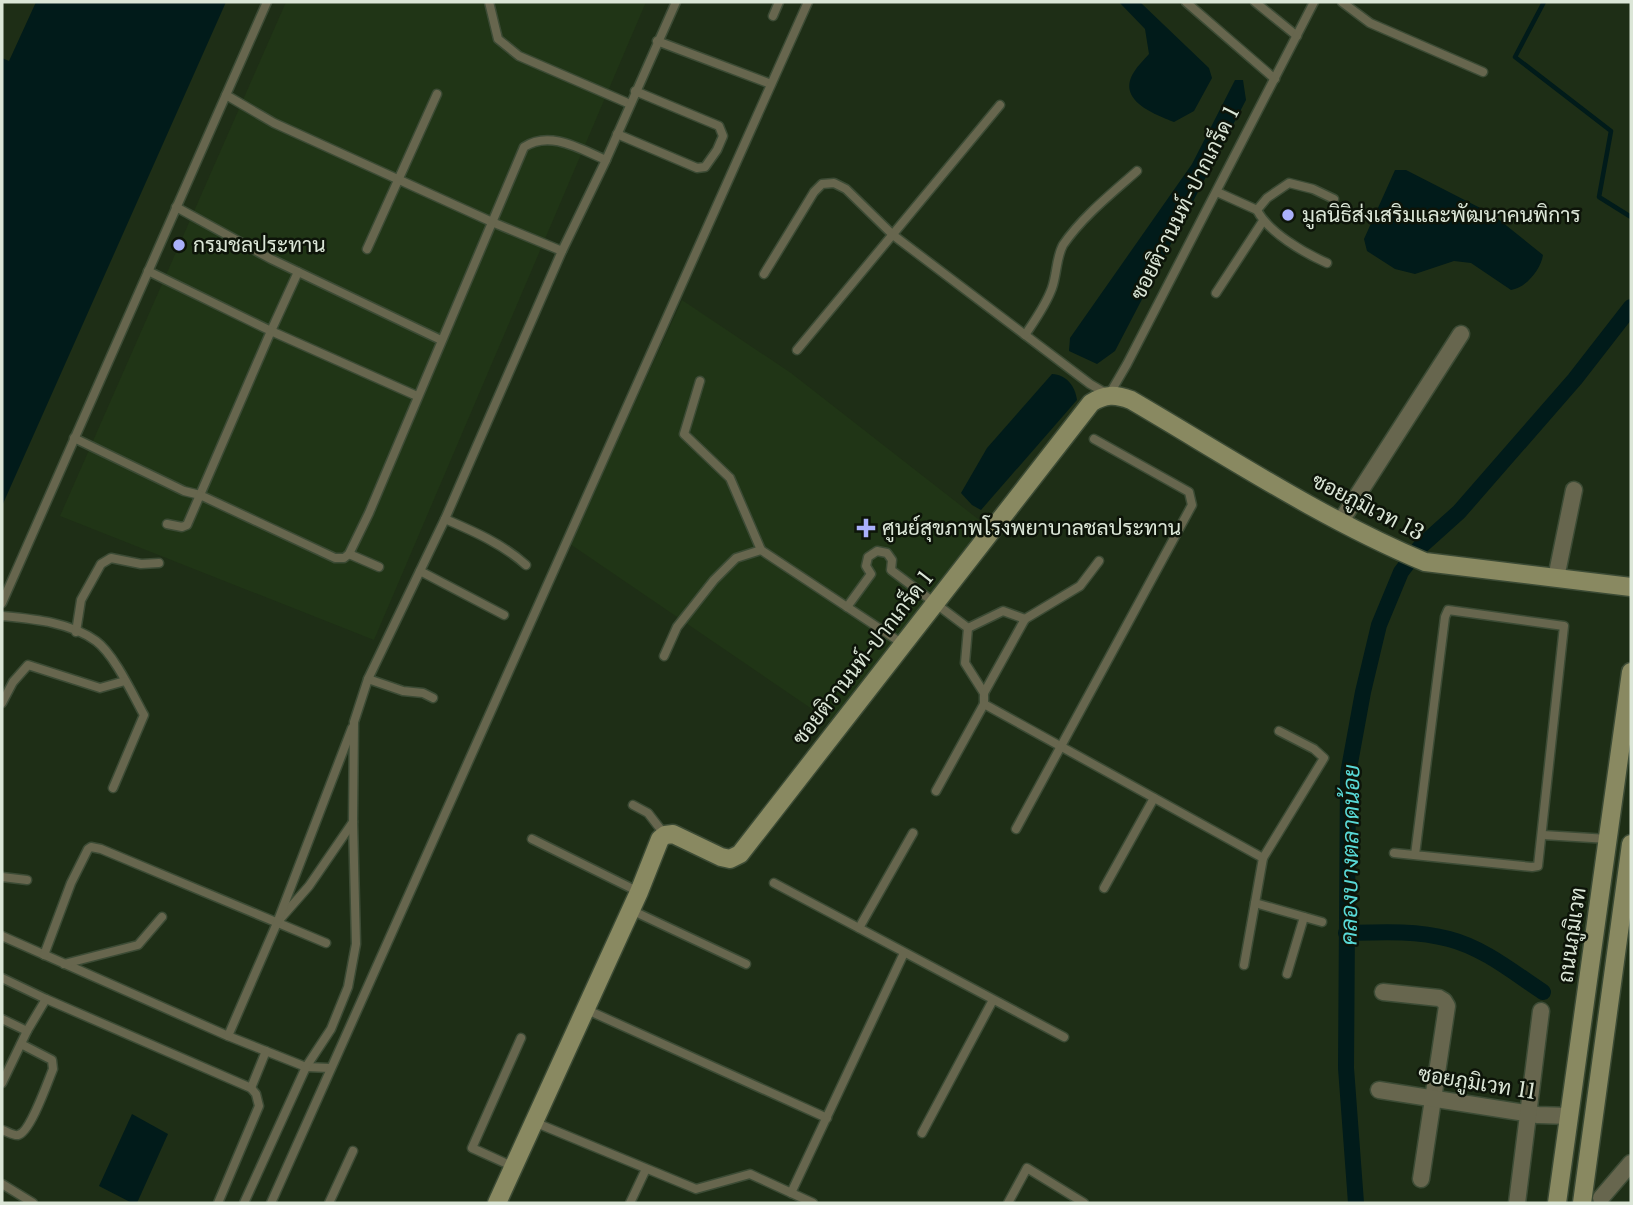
<svg xmlns="http://www.w3.org/2000/svg" width="1633" height="1205" font-family="'Libre Baskerville',Sarabun,serif">
	<style>
		.built { fill: #203516 }
		.water { fill: #011b1a }
		.lines { fill: none; stroke-linecap: round; stroke-linejoin: round }
		.stream { stroke: #011b1a; stroke-width: 4.5 }
		.canal { stroke: #011b1a; stroke-width: 16 }
		.lane-casing { stroke: #3c4b35; stroke-width: 11 }
		.street-casing { stroke: #3c4b35; stroke-width: 19 }
		.secondary-casing { stroke: #3c4b35; stroke-width: 21 }
		.lane { stroke: #67664e; stroke-width: 8 }
		.street { stroke: #67664e; stroke-width: 16 }
		.secondary { stroke: #898961; stroke-width: 18 }
		.poi-dot { fill: #aab0fb; stroke: #0d1409; stroke-width: 2.5 }
		.labels { text-anchor: middle; stroke-width: 5; stroke-linejoin: round; paint-order: stroke }
		.street-label { font-size: 21px; fill: #dbe6d7; stroke: #0d1409 }
		.poi-label { font-size: 21px; fill: #dbe6d7; stroke: #0d1409; text-anchor: start }
		.water-label { font-size: 23px; font-style: italic; fill: #59d9d7; stroke: #0d1409 }
	</style>
	<rect width="100%" height="100%" fill="#1e2e16"/>
	<g class="built">
		<path d="M286,2H646L374,640L60,516Z"/>
		<path d="M682,300L791,373L987,526L831,722L570,544Z"/>
	</g>
	<g class="water">
		<path d="M36,2H226L2,506V58L9,61Z"/>
		<path d="M1119,2H1140L1209,68L1212,78L1194,111L1174,122C1154,114 1116,100 1134,72C1138,65 1144,60 1149,54L1145,29Z"/>
		<path d="M1235,80H1243L1246,100L1115,351L1097,364L1069,351L1070,338L1192,164Z"/>
		<path d="M1395,170H1406L1492,214L1543,255C1541,269 1526,288 1511,290L1471,263L1454,261L1415,274L1395,269L1367,251L1364,239Z"/>
		<path d="M1052,374C1067,375 1075,386 1077,400L981,510L972,505L961,493L987,448Z"/>
		<path d="M132,1114L168,1134L137,1203H132L99,1186Z"/>
	</g>
	<g class="lines">
		<path class="stream" d="M1544,2L1515,57L1611,131L1599,197L1631,217"/>
		<g class="canal">
			<path d="M1346,933C1381,932 1415,930 1449,939C1484,948 1514,973 1543,992"/>
			<path d="M1356,1203L1346,1068L1348,774L1363,692L1379,625L1401,572L1420,547L1459,512L1575,379L1631,307"/>
		</g>
		<g class="lane-casing">
			<g id="lane">
				<path d="M489,2L498,39L519,56L630,104"/>
				<path d="M1186,2L1275,79"/>
				<path d="M1255,2L1297,36"/>
				<path d="M1342,2L1370,23L1483,72"/>
				<path d="M773,16L779,2"/>
				<path d="M657,41L771,84"/>
				<path d="M226,95L274,123L492,222L562,251"/>
				<path d="M617,134L697,168L705,167L717,150L723,136L719,126L635,91"/>
				<path d="M1217,192L1257,210"/>
				<path d="M176,207L271,259L441,340"/>
				<path d="M367,249L437,94"/>
				<path d="M1327,263C1304,253 1268,232 1257,210L1267,198L1289,183L1313,189L1334,199"/>
				<path d="M148,271L271,331L298,272"/>
				<path d="M764,274L814,192L822,184L834,183L846,189L893,235L1090,384L1109,395L1127,364L1314,2"/>
				<path d="M1216,293L1263,221"/>
				<path d="M1025,335C1035,320 1046,305 1052,288C1057,274 1056,258 1063,245C1082,217 1111,194 1137,171"/>
				<path d="M797,350L1000,105"/>
				<path d="M700,381L684,434L730,478L761,550L903,644"/>
				<path d="M74,438L184,491L200,495L271,331L417,396"/>
				<path d="M445,519C473,531 503,544 526,565"/>
				<path d="M167,524L182,527L187,525L200,495L335,558H344L349,554L369,513L524,147C550,130 580,149 606,160"/>
				<path d="M349,554L379,567"/>
				<path d="M420,571L504,615"/>
				<path d="M2,603L267,2"/>
				<path d="M847,607L871,574L866,566L868,557L877,551L887,553L892,560L891,570L968,628L965,663L984,693V704L1263,858"/>
				<path d="M2,616C33,619 70,622 96,641C114,654 133,695 144,715L113,788"/>
				<path d="M1025,619L1080,586L1099,561"/>
				<path d="M968,628L1003,611L1025,619L984,693"/>
				<path d="M76,632L81,600L101,564L111,558L141,564L159,563"/>
				<path d="M664,656L677,627L714,580L736,558L761,550"/>
				<path d="M368,679L403,691L423,693L433,698"/>
				<path d="M2,703L13,682L28,665L100,688L125,681"/>
				<path d="M936,791L984,704"/>
				<path d="M633,805L648,813L665,835"/>
				<path d="M1016,829L1192,505L1189,492L1094,439"/>
				<path d="M1543,835L1608,839"/>
				<path d="M532,839L639,892"/>
				<path d="M1394,853L1532,867L1538,866L1564,626L1448,610L1445,617L1415,855"/>
				<path d="M2,877L27,880"/>
				<path d="M774,883L1064,1037"/>
				<path d="M1104,888L1154,798"/>
				<path d="M1255,903L1322,922"/>
				<path d="M631,910L746,964"/>
				<path d="M281,918L309,886L353,822"/>
				<path d="M859,928L913,833"/>
				<path d="M2,936L228,1036L306,1067L330,1068"/>
				<path d="M44,955L71,883L88,849L91,847L101,849L326,943"/>
				<path d="M64,964L138,945L162,917"/>
				<path d="M1244,965L1263,858L1324,758L1314,749L1279,731"/>
				<path d="M1287,974L1304,917"/>
				<path d="M2,978L46,999L27,1031L2,1083"/>
				<path d="M46,999L251,1088L266,1051"/>
				<path d="M585,1009L827,1118"/>
				<path d="M2,1019L27,1031"/>
				<path d="M228,1036L277,923L352,728"/>
				<path d="M534,1122L696,1189L750,1174L813,1203"/>
				<path d="M2,1130C6,1131 14,1136 18,1135C30,1133 48,1081 53,1069L52,1060L21,1044"/>
				<path d="M922,1133L993,1000"/>
				<path d="M514,1167L472,1148L521,1038"/>
				<path d="M2,1184L33,1203"/>
				<path d="M791,1193L904,953"/>
				<path d="M218,1203L259,1106L256,1094L251,1088"/>
				<path d="M244,1203L306,1067L331,1029L348,987L356,944L353,821L354,722L368,679L445,519L562,251L606,160L676,2"/>
				<path d="M271,1203L808,2"/>
				<path d="M329,1203L353,1151"/>
				<path d="M630,1203L646,1169"/>
				<path d="M1008,1203L1027,1168L1084,1203"/>
			</g>
		</g>
		<g class="street-casing">
			<g id="street">
				<path d="M1341,521L1461,334"/>
				<path d="M1556,578L1574,490"/>
				<path d="M1383,992L1439,998L1444,1001L1447,1006L1421,1179"/>
				<path d="M1379,1090L1538,1115L1569,1116"/>
				<path d="M1601,1198L1631,1163"/>
				<path d="M1517,1203L1541,1011"/>
			</g>
		</g>
		<g class="secondary-casing">
			<g id="secondary">
				<path d="M497,1203L639,892L660,839L665,835L673,834L721,857L730,859L740,854L1091,403C1105,394 1115,394 1131,400C1227,456 1322,519 1425,562L1631,587"/>
				<path d="M1557,1203L1631,672"/>
				<path d="M1582,1203L1631,844"/>
			</g>
		</g>
		<use href="#lane" class="lane"/>
		<use href="#street" class="street"/>
		<use href="#secondary" class="secondary"/>
	</g>
	<g class="poi-dot">
		<circle cx="1288" cy="215" r="7"/>
		<circle cx="179" cy="245" r="7"/>
		<path d="M862.5 517.5h7v7h7v7h-7v7h-7v-7h-7v-7h7z"/>
	</g>
	<g class="labels">
		<g class="street-label">
			<text transform="translate(1185 203) rotate(-63)" y="7">ซอยติวานนท์-ปากเกร็ด 1</text>
			<text transform="translate(1368 507) rotate(27)" y="7">ซอยภูมิเวท 13</text>
			<text transform="translate(863 658) rotate(-52)" y="7">ซอยติวานนท์-ปากเกร็ด 1</text>
			<text transform="translate(1572 935) rotate(-82)" y="7">ถนนภูมิเวท</text>
			<text transform="translate(1477 1083) rotate(9)" y="7">ซอยภูมิเวท 11</text>
		</g>
		<g class="poi-label">
			<text x="1302" y="222">มูลนิธิส่งเสริมและพัฒนาคนพิการ</text>
			<text x="193" y="252">กรมชลประทาน</text>
			<text x="882" y="535">ศูนย์สุขภาพโรงพยาบาลชลประทาน</text>
		</g>
		<g class="water-label">
			<text transform="translate(1350 855) rotate(-89)" y="8">คลองบางตลาดน้อย</text>
		</g>
	</g>
	<rect width="1633" height="1205" fill="none" stroke="#dbe6d7" stroke-width="7"/>
</svg>
